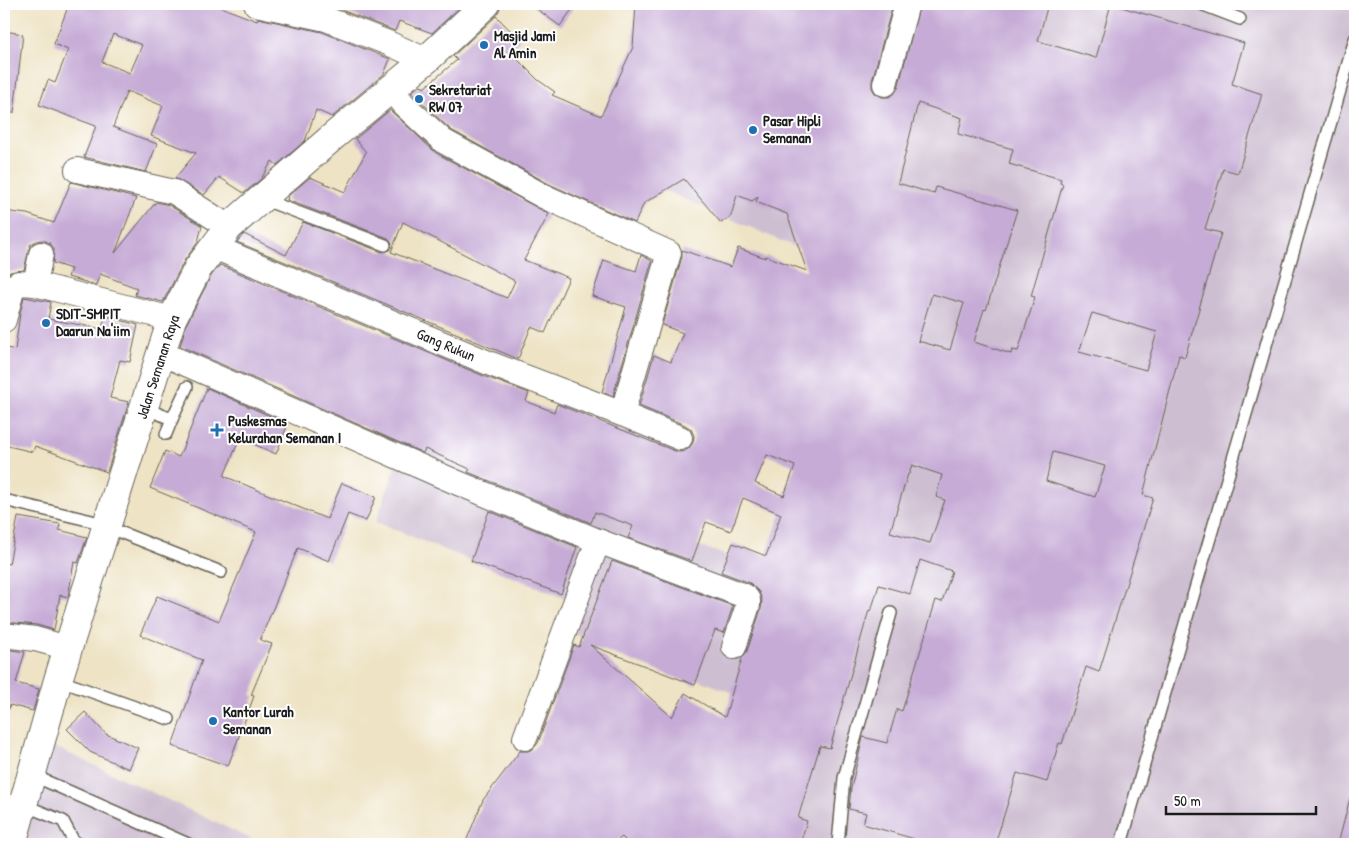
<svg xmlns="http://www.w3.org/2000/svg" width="1359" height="848" font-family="'Patrick Hand',sans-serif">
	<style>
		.industrial { fill: #cebed1 }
		.building { fill: #c6abd6; fill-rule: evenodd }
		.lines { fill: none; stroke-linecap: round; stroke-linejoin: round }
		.service-casing { stroke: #666257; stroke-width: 14 }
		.minor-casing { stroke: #666257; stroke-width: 26 }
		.tertiary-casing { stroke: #666257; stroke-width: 30 }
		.service { stroke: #fff; stroke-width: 11 }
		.minor { stroke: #fff; stroke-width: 24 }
		.tertiary { stroke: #fff; stroke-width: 28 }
		.poi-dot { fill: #1f6fb2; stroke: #fff; stroke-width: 2 }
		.labels { text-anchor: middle; stroke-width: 4; stroke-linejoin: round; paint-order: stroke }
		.poi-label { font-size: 15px; font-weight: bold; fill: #1c1c1c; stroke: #fff; text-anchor: start }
		.street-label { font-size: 15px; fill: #1c1c1c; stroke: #fff }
	</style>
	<rect width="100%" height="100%" fill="#fff"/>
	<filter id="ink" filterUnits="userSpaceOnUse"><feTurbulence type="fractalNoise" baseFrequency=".02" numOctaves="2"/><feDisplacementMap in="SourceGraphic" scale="10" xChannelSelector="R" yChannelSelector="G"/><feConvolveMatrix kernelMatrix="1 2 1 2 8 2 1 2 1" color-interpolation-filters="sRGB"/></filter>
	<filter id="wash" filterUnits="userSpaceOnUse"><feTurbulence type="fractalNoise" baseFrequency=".0096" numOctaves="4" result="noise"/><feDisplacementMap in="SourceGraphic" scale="20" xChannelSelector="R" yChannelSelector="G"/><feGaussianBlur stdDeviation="1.12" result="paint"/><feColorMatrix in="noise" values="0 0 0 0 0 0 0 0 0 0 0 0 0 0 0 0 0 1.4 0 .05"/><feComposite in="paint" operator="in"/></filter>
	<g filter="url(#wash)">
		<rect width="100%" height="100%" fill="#eee3c5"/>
		<g class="industrial">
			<path d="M640,4H1355V844H645L639,838L706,774L739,695L567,631L576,603L376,522L405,440L800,582L900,292L594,160L637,63Z"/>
			<path d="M38,739L262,844H8Z"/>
		</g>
		<g id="blocks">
			<g class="building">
				<path d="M69,4H213L257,21L258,18L322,32L390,59L384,74L332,117L316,110L305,141L277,165L272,161L261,179L244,193L219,177L204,195L175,178L196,153L151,136L163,106L127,91L113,127L157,144L146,172L84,157L96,126L39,105L48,80L55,83L68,50L54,44ZM113,34L142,45L130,73L102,62Z"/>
				<path d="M320,4H463L432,33L399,21L395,31L331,6Z"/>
				<path d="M530,4H576L560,26Z"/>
				<path d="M636,4H893L872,81V88L875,93L882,97H889L894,94L898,88L920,4H1048L1038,41L1096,58L1111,4L1244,43L1232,84L1262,94L1238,173L1223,169L1205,229L1221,233L1185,357L1179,355L1143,495L1153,498L1099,672L1086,667L1062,744L1059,743L1047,782L1017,773L995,844H932L863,824L866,813L849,809L851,788L863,737L887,743L897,709L902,711L936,600L942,602L952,571L920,560L910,594L879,585L871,611L869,610L830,748L820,746L798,818L807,821L800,844H629L622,837L613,844H465L483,800L520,751H528L533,749L538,743L574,645L579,647L612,561L733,606L724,633L715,630L695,685L590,645L672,717L685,693L725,717L742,658L747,651L761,609L762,600L759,592L750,583L721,572L733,543L766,556L781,514L743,498L731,531L706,522L692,561L628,538L633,526L595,512L591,523L468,472L470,469L425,449L423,453L180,346L186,325L211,276L220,265L486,377L529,393L526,401L554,412L557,404L675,451L681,452L688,449L693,443L694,436L691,429L685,425L639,406L654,355L671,362L683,333L662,325L682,257V250L731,267L738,248L765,258L766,256L807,271L787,214L756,202L758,197L752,201L737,195L731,216L721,223L684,179L644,203L635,223L549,184L451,130L411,92L421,85L424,88L457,60L453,56L496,16L520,40L509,51L538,80L555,92L552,95L601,116L633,47ZM918,103L962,118L958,134L1013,149L1009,164L1061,179L1060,183L1063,184L1031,296L1035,297L1018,351L1012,350L1011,354L974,342L984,309L986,310L1017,210L936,187L934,194L898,183ZM932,294L964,303L950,350L918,341ZM1092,313L1157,332L1146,370L1079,352ZM1053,452L1105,466L1095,497L1046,481ZM767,455L795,466L784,496L755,483ZM912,465L942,475L936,497L945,500L930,543L890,532L908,474H909Z"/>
				<path d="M4,31L23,34L14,113L4,112Z"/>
				<path d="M390,110L436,153L549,214L524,260L569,278L545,333L531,327L518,359L237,242L244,234L286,255L303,222L382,252L390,250L392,243L388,238L287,200L288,196L310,177L345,192L366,152L355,139ZM403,222L515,281L507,298L391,252Z"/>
				<path d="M71,182L136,198L115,253L156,202L169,205L202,226L198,242L184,261L163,302L135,295L137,288L100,274L96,285L68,277L71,269L53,263L54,249L50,243L43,240L36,241L30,245L24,270L10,272L4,277V211L27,214L54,223Z"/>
				<path d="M641,255L652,261L613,396L602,392L626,307L592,296L604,260L636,271Z"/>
				<path d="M24,297L51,302L48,319L102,329L105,316L138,325L130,362L120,360L110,398L129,402L107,472L35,446L33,452L4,445V347L15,350L20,313Z"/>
				<path d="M207,388L288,424L276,454L240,438L224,476L327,519L342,483L376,497L366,521L348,514L329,561L298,548L260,640L272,644L251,695L254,696L228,766L172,746L202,660L140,635L157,596L219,621L256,532L150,488L165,451L179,457Z"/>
				<path d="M489,511L577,547L561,594L471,561Z"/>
				<path d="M18,517L60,524L59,530L87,537L78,563L74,562L68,597L60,595L54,630L37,625L4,622V563L9,564Z"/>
				<path d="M4,649L25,652L16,683L39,689L33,711L10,705L9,709H4Z"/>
				<path d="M85,712L106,734L138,748L129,769L90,752L67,729Z"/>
				<path d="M1350,798L1355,799V844H1338Z"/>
			</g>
		</g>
	</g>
	<g filter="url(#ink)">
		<use href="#blocks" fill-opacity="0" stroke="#666257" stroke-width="1"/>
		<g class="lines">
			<g class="service-casing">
				<g id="service">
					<path d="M1201,4L1240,19"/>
					<path d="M262,199L385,245"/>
					<path d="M144,408L172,419L187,387"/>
					<path d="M166,434L172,419"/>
					<path d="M4,500L92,521L221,572"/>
					<path d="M58,680L169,719"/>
					<path d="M32,775L188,844"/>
					<path d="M24,805L63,821L73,840L79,844"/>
					<path d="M838,844L844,778L891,613"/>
					<path d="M1121,844L1355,39"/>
				</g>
			</g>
			<g class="minor-casing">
				<g id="minor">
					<path d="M256,4L326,19L388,43L426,60"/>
					<path d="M885,84L907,4"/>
					<path d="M391,88L403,104L443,141L543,196L669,253L622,414"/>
					<path d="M77,170L174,192L229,227"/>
					<path d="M214,247L491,364L622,414L680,438"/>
					<path d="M35,284L41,254"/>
					<path d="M4,320L13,287L18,283L35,284L172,319"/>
					<path d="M161,353L458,483L598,541L745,596L748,600V605L734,647"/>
					<path d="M4,635L35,639L68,648"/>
					<path d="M525,738L598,541"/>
				</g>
			</g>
			<g class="tertiary-casing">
				<path id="tertiary" d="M12,844L58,680L161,353L172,319L198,268L229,227L336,134L426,60L486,4"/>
			</g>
			<use href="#service" class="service"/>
			<use href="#minor" class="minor"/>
			<use href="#tertiary" class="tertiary"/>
		</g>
	</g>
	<g class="poi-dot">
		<circle cx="484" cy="45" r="5"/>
		<circle cx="419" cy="99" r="5"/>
		<circle cx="753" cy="130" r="5"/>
		<circle cx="46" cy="323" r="5"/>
		<path d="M214.5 422.5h5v5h5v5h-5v5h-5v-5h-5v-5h5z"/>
		<circle cx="213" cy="721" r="5"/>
	</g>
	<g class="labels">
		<g class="poi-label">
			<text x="494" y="41">Masjid Jami<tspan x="494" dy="17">Al Amin</tspan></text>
			<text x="429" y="95">Sekretariat<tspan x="429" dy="17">RW 07</tspan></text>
			<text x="763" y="126">Pasar Hipli<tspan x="763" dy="17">Semanan</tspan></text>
			<text x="56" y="319">SDIT-SMPIT<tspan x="56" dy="17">Daarun Na'iim</tspan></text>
			<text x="228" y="426">Puskesmas<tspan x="228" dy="17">Kelurahan Semanan I</tspan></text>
			<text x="223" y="717">Kantor Lurah<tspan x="223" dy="17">Semanan</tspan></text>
		</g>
		<g class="street-label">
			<text transform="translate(446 345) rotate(23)" y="5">Gang Rukun</text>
			<text transform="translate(158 367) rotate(-72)" y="5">Jalan Semanan Raya</text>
		</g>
	</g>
	<rect width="1359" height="848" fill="none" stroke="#fff" stroke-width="20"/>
	<path d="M1166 806v8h150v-8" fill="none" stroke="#1c1c1c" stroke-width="2.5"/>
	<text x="1174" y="806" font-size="15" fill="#1c1c1c" stroke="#ffffff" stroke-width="4" paint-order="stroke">50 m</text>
</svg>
